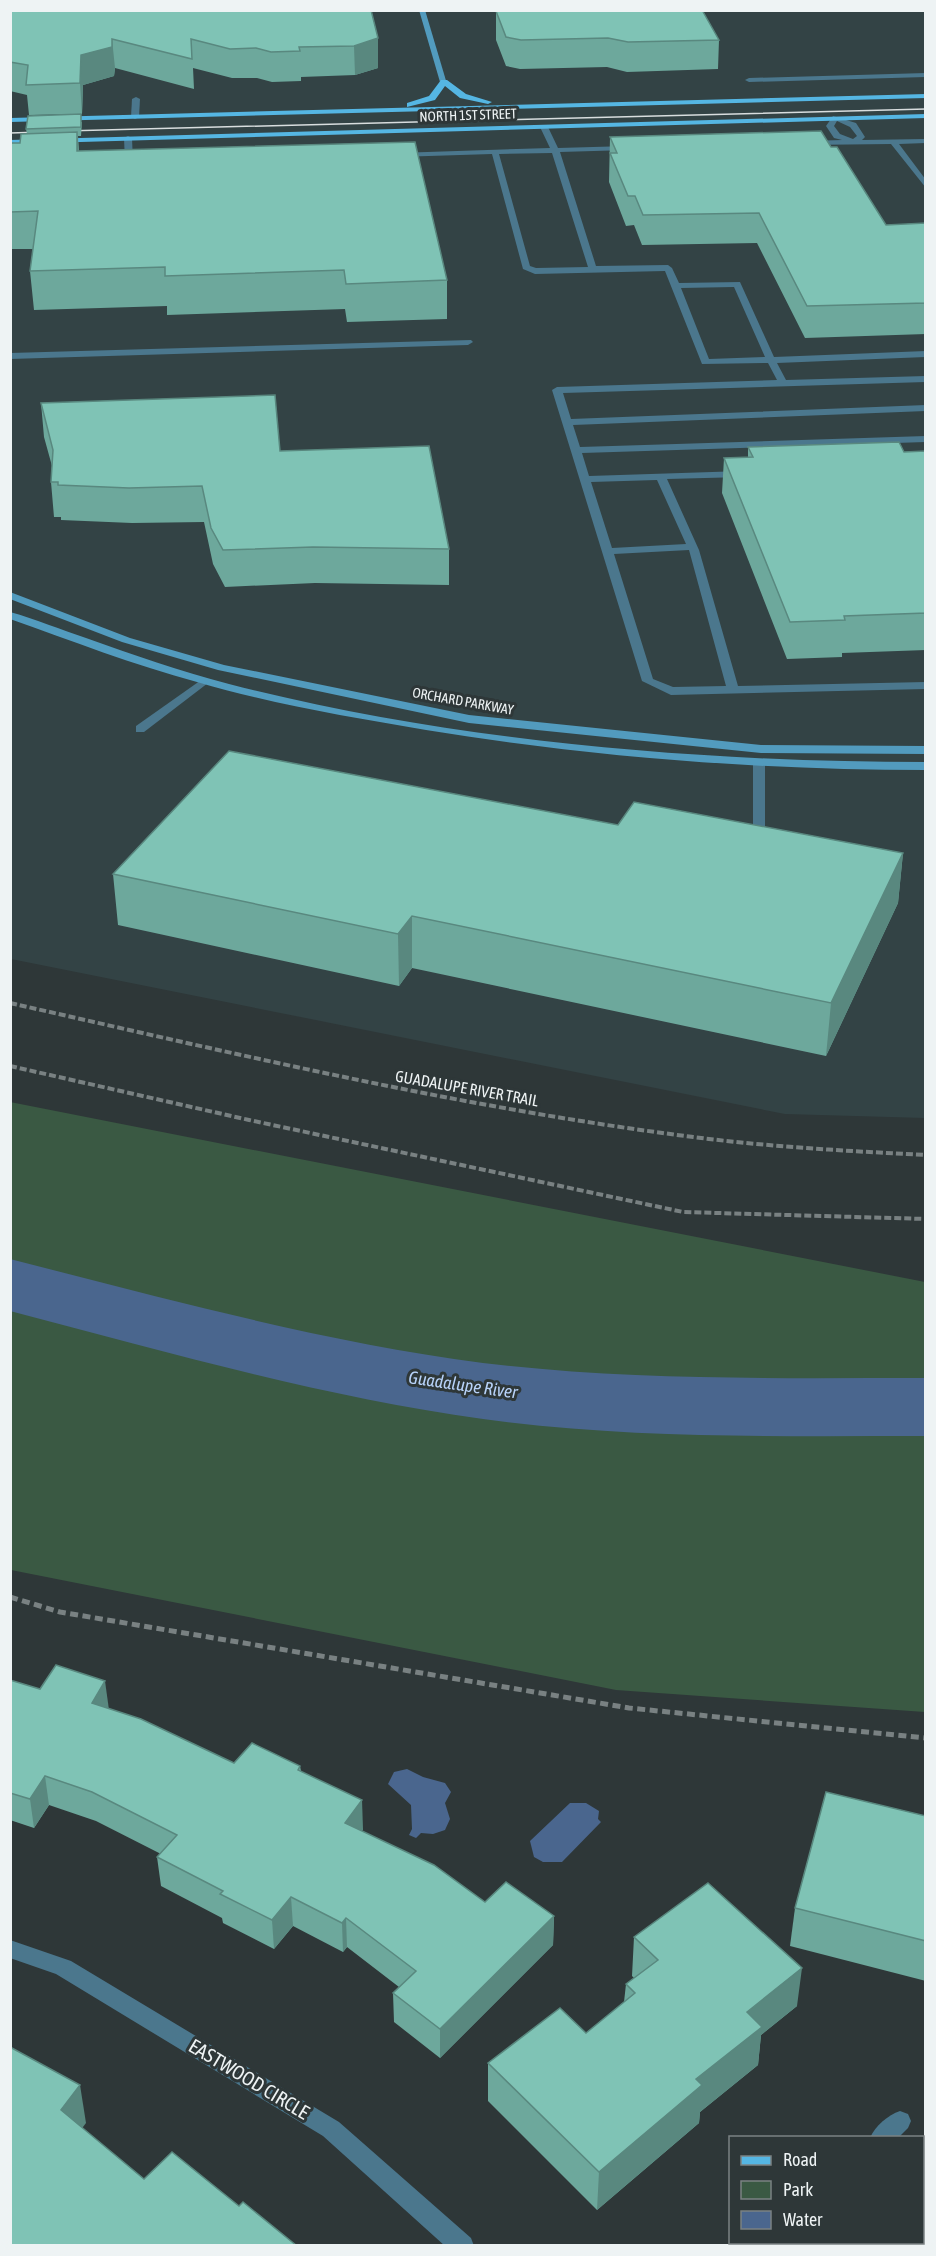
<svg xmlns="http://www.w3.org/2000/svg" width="936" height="2256" font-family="'Asap Condensed',sans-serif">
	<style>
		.built { fill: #334345 }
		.green { fill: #3a5943 }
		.water { fill: #4a668e }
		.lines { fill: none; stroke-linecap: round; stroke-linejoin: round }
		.river { fill: #4a668e; fill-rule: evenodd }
		.path-far2 { stroke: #798182; stroke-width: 3; stroke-dasharray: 5 2; stroke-linecap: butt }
		.path-far1 { stroke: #798182; stroke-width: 4; stroke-dasharray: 7 3; stroke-linecap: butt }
		.path { stroke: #798182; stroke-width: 5; stroke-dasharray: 8 4.5; stroke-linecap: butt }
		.lane { fill: #4b778d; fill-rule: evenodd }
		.street { fill: #4b778d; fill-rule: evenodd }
		.secondary { fill: #529bbe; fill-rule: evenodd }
		.primary { fill: #55b6e3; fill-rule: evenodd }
		.tram { stroke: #d8ddde; stroke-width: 1.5 }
		.wall { fill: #6da89c }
		.shaded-wall { fill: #59887f }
		.building { fill: #7fc3b5; stroke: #59887f; stroke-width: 1.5 }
		.labels { text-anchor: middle; stroke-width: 6; stroke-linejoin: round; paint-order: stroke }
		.far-street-label { font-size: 14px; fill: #eef3f4; stroke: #2e3738 }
		.street-label { font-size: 16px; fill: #eef3f4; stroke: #2e3738 }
		.water-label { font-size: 18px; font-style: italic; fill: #b7d2f8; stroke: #2e3738 }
		.near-street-label { font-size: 20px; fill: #eef3f4; stroke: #2e3738 }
	</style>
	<rect width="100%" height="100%" fill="#2e3738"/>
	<path class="built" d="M10,11H925V1118L785,1114L11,959Z"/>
	<path class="green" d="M10,1102L925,1282V1712L616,1690L11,1570Z"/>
	<g class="water">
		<path d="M407,1769L423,1777L445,1783L451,1792L445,1803L450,1819L445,1830L433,1834L421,1833L416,1838L409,1835L412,1829L411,1805L388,1784L394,1772Z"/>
		<path d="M570,1803H586L599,1811L598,1819L601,1822L562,1862H543L534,1857L530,1841Z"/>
	</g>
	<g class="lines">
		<path class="river" d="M10,1259C167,1299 323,1342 483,1363C630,1381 778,1378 926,1378V1436C778,1436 629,1439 483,1419C322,1397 167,1352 10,1311Z"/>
		<path class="path-far2" d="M10,1003L17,1005"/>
		<g class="path-far1">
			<path d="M10,1003C236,1054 463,1108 693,1137C771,1147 848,1151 926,1155"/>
			<path d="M10,1066L249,1120L683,1212L926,1219"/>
		</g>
		<path class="path" d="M10,1597L60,1612L629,1708L926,1738"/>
		<g class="lane">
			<path d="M926,73V77L749,82L745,80L749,78Z"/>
			<path d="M136,97L140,99L139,117L135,119L131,117L132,99Z"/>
			<path d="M833,116L856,123L865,137L862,140L926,139V143L899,144L926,180V188L891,144L805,145L808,141L842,140L834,138L826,126ZM837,121L850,127L857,136L853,139L840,134L834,126Z"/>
			<path d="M544,125L548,127L558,148L628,146L632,148L628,150L560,152L596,266L668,265L672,268L679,283L740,282L774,357L926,351V357L777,363L786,380L926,376V382L563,393L571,419L926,405V411L573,425L580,447L926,436V442L582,453L589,476L743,471L748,474L743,477L667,479L699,550L738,686L926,682V689L671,695L642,681L552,390L557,387L777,380L768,363L702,364L665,271L535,274L523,269L492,154L397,157L393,155L397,153L550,148L540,127ZM552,153L588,267L536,268L530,266L499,154ZM734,287L765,357L709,359L681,288ZM657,480L686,544L612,548L591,482ZM689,550L726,686L673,687L653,679L614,554Z"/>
			<path d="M128,136L132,138L133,162L129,164L125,162L124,138Z"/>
			<path d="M471,340L473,342L468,345L10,359V353Z"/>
			<path d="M204,678L208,679V683L144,732H136V726Z"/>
			<path d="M759,759L765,763V826L759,830L753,826V763Z"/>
		</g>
		<g class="street">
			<path d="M10,1940L71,1961L339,2122L471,2238L474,2246H445L323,2136L56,1974L10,1958Z"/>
			<path d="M900,2111L908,2114L911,2121L908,2128L898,2138H870C875,2126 888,2115 900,2111Z"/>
			<path d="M739,2242H764L763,2246H738Z"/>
		</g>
		<g class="secondary">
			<path d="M419,10H425L447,84L440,82Z"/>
			<path d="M10,592L130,638L224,665L469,715L761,745L926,746V754L761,753L469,723L218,670L122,642L10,599Z"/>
			<path d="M10,612C36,619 61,630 86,638C133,655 180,671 229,684C452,741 695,762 926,762V770C758,770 592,757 426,730C349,717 272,704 197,682C134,665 72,641 10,619Z"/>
		</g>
		<g class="primary">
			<path d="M441,80H447L466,94L492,102L488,104L460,98L445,86L435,100L407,107V103L429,96Z"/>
			<path d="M926,94V98L10,122V118Z"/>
			<path d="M926,114V118L10,144V140Z"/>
		</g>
		<g class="tram">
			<path d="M64,131L926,109"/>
			<path d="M10,133L43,132"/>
		</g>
	</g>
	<g class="wall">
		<path d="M10,10L378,38V68L355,75L301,77V81L272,82L257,78H232L193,68L194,89L115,68L114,76L83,85L82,114L29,115L27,95L10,91Z"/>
		<path d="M496,11L719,40L718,69L627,72L607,67L520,69L506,66L496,40Z"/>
		<path d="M82,122L81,136H78L79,151L447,280V319L347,322L345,309L167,315V306L34,310L30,271L33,249H10V143H20L27,134L26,129Z"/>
		<path d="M610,137L831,147L886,225L926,223V334L805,338L757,243L642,245L634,225L626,226L609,182Z"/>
		<path d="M41,403L280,451L449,549V585L315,583L225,587L213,564L204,522L132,523L61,520V517H54L51,482L52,466L44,437Z"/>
		<path d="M748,447L904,452L926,451V650L842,653V657L787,659L722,493L724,458L748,457Z"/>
		<path d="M618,825L903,853L898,903L826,1056L412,968L399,986L118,925L113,874Z"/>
		<path d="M10,1680L40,1689L109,1709L234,1763L300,1766L301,1771L363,1829L362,1831L485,1902L554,1916L553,1945L440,2058L394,2022L393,1993L399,1987L347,1947L343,1952L293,1926L274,1949L223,1923L222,1918L161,1886L157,1857L161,1854L96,1821L49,1805L34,1828L10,1820Z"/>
		<path d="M926,1816V1981L790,1946L795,1908Z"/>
		<path d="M634,1937L797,2006L761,2035L758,2065L700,2112L699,2123L597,2210L488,2101V2063L586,2033L624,2002L626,1984L634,1978L632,1976Z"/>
	</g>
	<g class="shaded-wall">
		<path d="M378,38V68L355,75L354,46Z"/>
		<path d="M112,39L115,68L114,76L83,85L82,114L80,83L81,55Z"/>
		<path d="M77,132L80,168L77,151Z"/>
		<path d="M903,853L898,903L826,1056L831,1003Z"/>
		<path d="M412,916V968L399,986L398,934Z"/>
		<path d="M105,1681L109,1710L92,1703Z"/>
		<path d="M45,1776L49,1805L34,1828L30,1799Z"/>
		<path d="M362,1800L363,1829L346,1852L345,1823Z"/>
		<path d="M291,1897L293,1926L274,1949L272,1920Z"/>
		<path d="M554,1916L553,1945L440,2058V2029Z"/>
		<path d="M346,1918L347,1947L343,1952L342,1923Z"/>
		<path d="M802,1968L797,2006L761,2035L758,2065L700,2112L699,2123L597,2210L599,2172L696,2079L747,2012Z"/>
		<path d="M80,2085L86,2123L67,2148L61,2110Z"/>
	</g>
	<g class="building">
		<path d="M10,10H371L378,38L354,46L299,47L300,51L271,52L256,48L230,49L191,39L192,59L112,39V47L81,55L80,83L26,85L28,65L10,62Z"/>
		<path d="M499,10H702L719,40L628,42L608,38L521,40L506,37L496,11Z"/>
		<path d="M81,114V127L26,129L28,116Z"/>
		<path d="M821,131L831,147H837L886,225L926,223V303L807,306L759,213L643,215L635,196H628L610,153H617L610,137Z"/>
		<path d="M77,132V151L415,142L447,280L346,284L344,270L165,276V267L30,271L38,211L10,212V143H20L21,134Z"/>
		<path d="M275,395L280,451L429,446L449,549L313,547L223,550L211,528L202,486L129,488L58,485V482H51L53,450L41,403Z"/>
		<path d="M899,442L904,452L926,451V613L844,616L845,620L790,622L724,458L753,457L748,447Z"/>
		<path d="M229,751L618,825L634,802L903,853L831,1003L412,916L398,934L113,874Z"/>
		<path d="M56,1665L105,1681L92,1703L141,1719L234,1763L252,1743L300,1766L298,1770L362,1800L345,1823L434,1865L485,1902L506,1882L554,1916L440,2029L393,1993L416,1971L346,1918L342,1923L291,1897L272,1920L220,1894L223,1891L157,1857L177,1835L92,1792L45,1776L30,1799L10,1793V1680L40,1689Z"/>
		<path d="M826,1792L926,1816V1941L795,1908Z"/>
		<path d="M708,1883L802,1968L747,2012L762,2027L696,2079L702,2085L599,2172L488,2063L560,2008L586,2033L635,1993L626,1984L658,1960L634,1937Z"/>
		<path d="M10,2047L80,2085L61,2110L144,2179L172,2152L239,2206L243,2202L297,2246H10Z"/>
	</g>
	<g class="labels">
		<g class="far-street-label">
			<text transform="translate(468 115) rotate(-2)" y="5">NORTH 1ST STREET</text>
			<text transform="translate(463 701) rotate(10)" y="5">ORCHARD PARKWAY</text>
		</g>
		<g class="street-label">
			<text transform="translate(467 1088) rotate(10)" y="6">GUADALUPE RIVER TRAIL</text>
		</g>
		<g class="water-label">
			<text transform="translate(463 1385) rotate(8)" y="6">Guadalupe River</text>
		</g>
		<g class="near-street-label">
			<text transform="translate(249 2079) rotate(31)" y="7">EASTWOOD CIRCLE</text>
		</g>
	</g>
	<rect width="936" height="2256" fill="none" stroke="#eef3f4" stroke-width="24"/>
	<rect x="729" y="2136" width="195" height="108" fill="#2e3738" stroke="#7b8283" stroke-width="1.5"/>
	<rect x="741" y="2156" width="30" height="9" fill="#55b6e3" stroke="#7b8283" stroke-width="1.5"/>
	<text x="783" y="2166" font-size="18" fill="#eef3f4">Road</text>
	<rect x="741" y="2181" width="30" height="18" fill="#3a5943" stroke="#7b8283" stroke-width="1.5"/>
	<text x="783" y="2196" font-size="18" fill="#eef3f4">Park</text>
	<rect x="741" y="2211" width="30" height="18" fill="#4a668e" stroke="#7b8283" stroke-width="1.5"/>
	<text x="783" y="2226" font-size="18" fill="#eef3f4">Water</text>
</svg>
